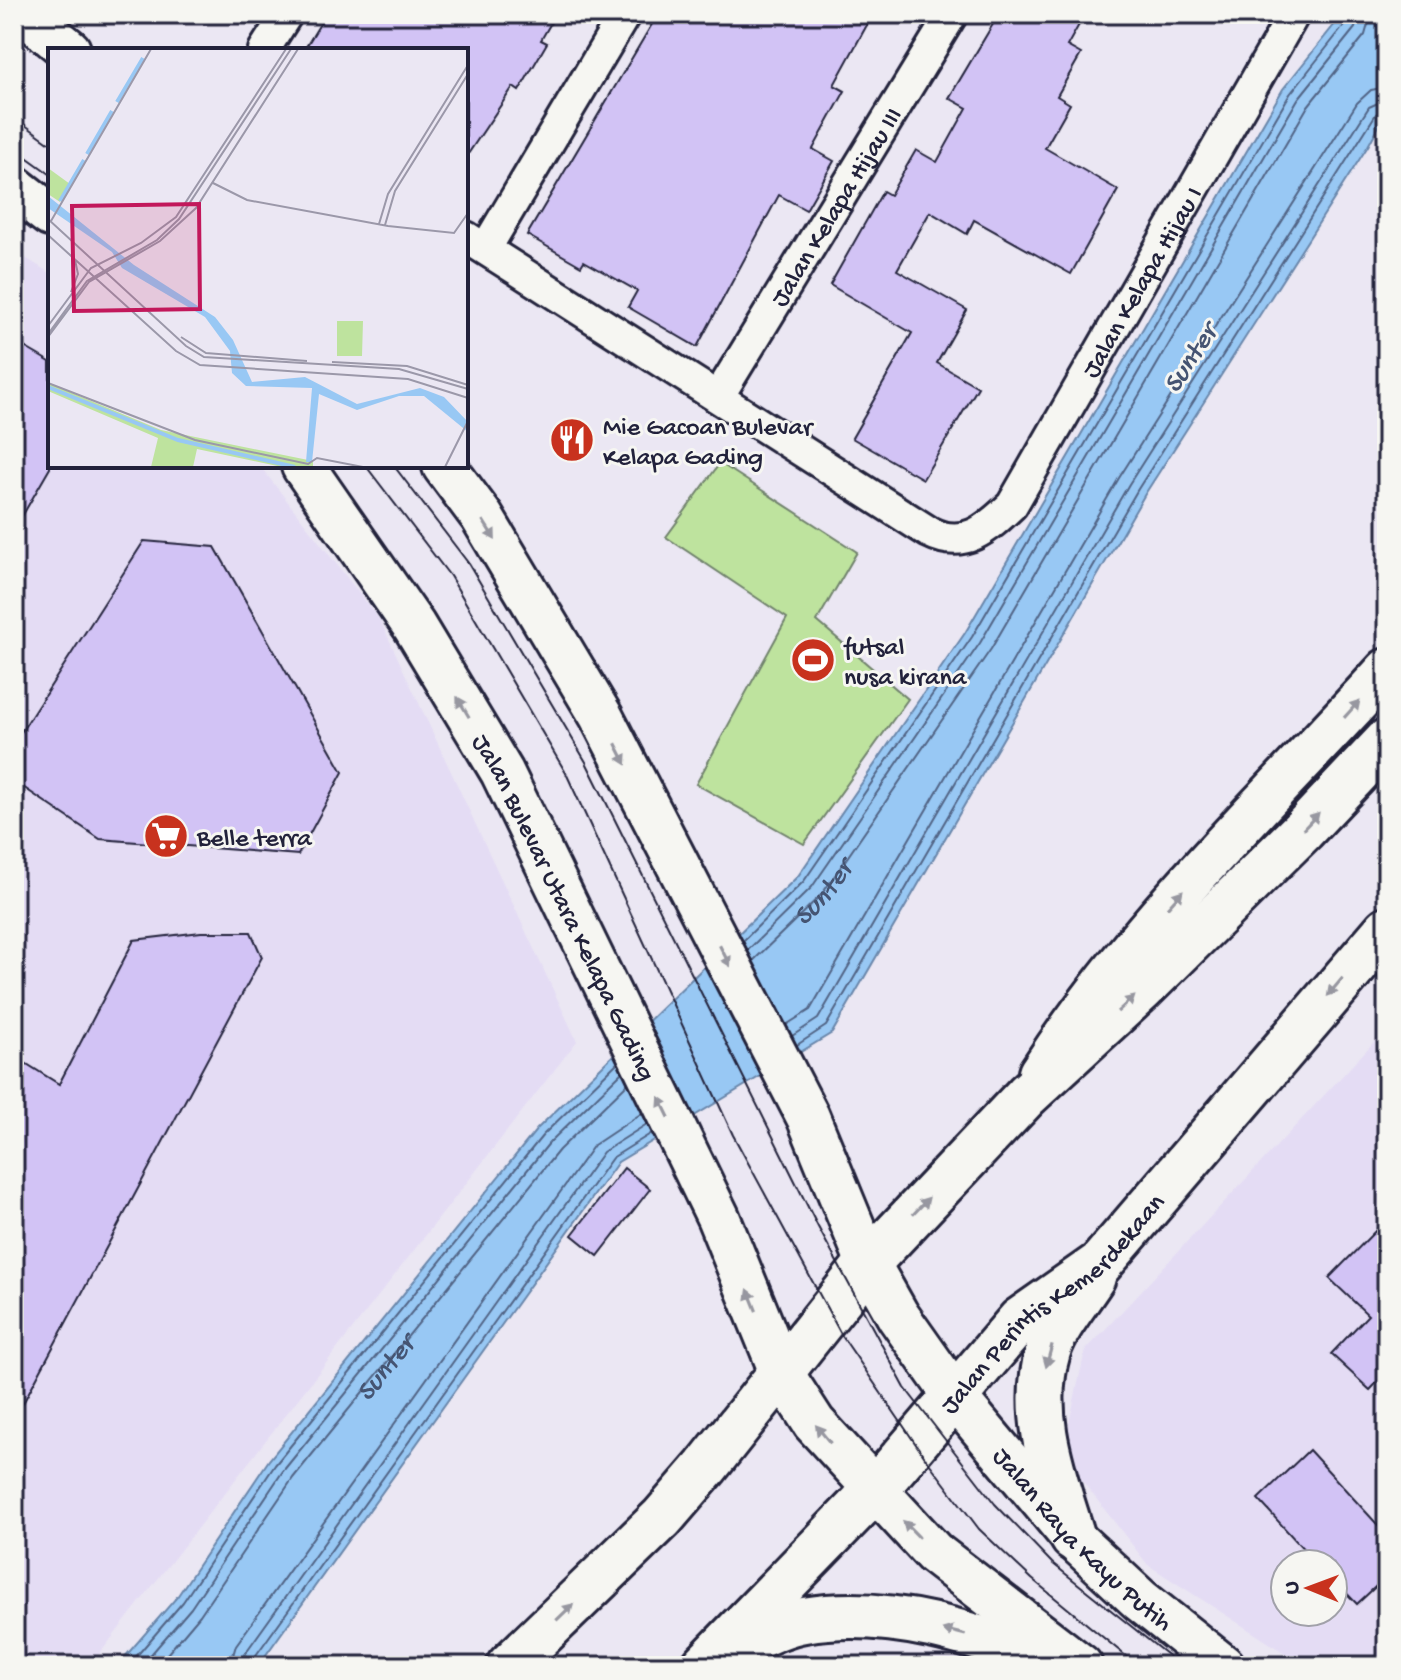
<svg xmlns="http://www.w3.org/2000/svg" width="1401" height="1680" font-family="'Gochi Hand',sans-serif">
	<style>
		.built { fill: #e4dcf4; fill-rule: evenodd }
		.green { fill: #bee39e; stroke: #70826c; stroke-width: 2 }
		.water { fill: #98c8f4; stroke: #6986aa; stroke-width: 2 }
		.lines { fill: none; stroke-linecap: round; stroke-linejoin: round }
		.shore { stroke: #516485; stroke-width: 2 }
		.building { fill: #d2c3f5; stroke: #22223b; stroke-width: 2 }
		.minor-casing { stroke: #22223b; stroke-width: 36 }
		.secondary-casing { stroke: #22223b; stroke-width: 48 }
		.trunk-casing { stroke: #22223b; stroke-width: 50 }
		.minor { stroke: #f6f6f2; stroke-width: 30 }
		.secondary { stroke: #f6f6f2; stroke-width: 42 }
		.trunk { stroke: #f6f6f2; stroke-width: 44 }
		.tram { stroke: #22223b; stroke-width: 2 }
		.oneway { fill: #9797a0 }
		.labels { text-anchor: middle; stroke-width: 6; stroke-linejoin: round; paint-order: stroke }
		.street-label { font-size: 26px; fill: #22223b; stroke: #f6f6f2 }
		.poi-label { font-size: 26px; fill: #22223b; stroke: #f6f6f2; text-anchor: start }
		.water-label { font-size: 28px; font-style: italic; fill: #455472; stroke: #f6f6f2 }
		.inset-river { fill: none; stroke: #98c8f4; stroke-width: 4 }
		.inset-road { fill: none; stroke: #9b98a9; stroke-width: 2 }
		.view { fill: #c2185b; fill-opacity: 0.15; stroke: #c2185b; stroke-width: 4 }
		.inset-edge { fill: none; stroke: #22223b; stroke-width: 4 }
	</style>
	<rect width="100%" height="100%" fill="#ebe7f3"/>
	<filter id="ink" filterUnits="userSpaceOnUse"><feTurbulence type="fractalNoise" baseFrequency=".0125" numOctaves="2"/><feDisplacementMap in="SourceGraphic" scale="16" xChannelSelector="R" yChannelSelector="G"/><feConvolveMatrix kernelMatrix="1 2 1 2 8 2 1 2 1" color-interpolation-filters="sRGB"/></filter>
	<g filter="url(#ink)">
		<g class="built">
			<path d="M14,251L50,273V466H260L380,620L577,1041L90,1666H14Z"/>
			<path d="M1387,1028V1666H1305L1148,1565L1062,1455L1085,1351ZM1285,1564H1333V1612H1285Z"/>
		</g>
		<path class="green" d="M720,463L857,552L817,621L908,699L804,844L696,784L787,618L666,537Z"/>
		<path class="water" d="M1343,14H1387V111L1368,146L1145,494L832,1033L618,1162L258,1666H117L177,1597L269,1460L537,1129L798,876L965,633L1283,89Z"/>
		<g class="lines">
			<g class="shore">
				<path d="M743,941L804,881L972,637L1290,94L1347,22L1349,14"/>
				<path d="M748,950L812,887L980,643L1298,99L1355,28L1359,14"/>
				<path id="s1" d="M753,961L822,894L991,649L1308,106L1365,35L1371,14"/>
				<path d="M786,1025L810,1010L1119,478L1357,103L1371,90L1387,87"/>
				<path d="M792,1036L818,1019L1129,484L1369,107L1387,99"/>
				<path d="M797,1045L826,1026L1138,489L1376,114L1387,109"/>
				<path d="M128,1666L183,1602L275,1465L543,1135L617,1063"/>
				<path d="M141,1666L191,1608L283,1471L550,1142L622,1072"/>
				<path id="s2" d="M157,1666L200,1615L293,1478L559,1150L628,1083"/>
				<path d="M230,1666L236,1645L594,1145L642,1113"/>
				<path d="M242,1666L246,1652L603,1152L647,1124"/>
				<path d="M252,1666L254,1658L612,1158L652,1133"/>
			</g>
		</g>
		<g class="building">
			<path d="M326,14H556L541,40L547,43L519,91L513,87L466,157V50H304Z"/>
			<path d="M658,14H873L834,85L845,91L813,149L834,161L806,210L779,195L697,347L628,307L637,291L584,261L581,266L527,235Z"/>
			<path d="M999,14H1085L1067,46L1081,54L1057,96L1070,104L1045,148L1118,190L1071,274L974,220L967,234L930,212L897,270L967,310L937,363L978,387L923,479L852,438L912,333L830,285L883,191L890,195L916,150L937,162L967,108L949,98Z"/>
			<path d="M14,341L50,362V468L14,530Z"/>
			<path d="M144,541L215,547L343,772L298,855L100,839L14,781V743Z"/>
			<path d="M201,932H251L262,957L14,1420V1056L59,1084L134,940Z"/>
			<path d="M624,1168L650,1189L598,1256L572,1235Z"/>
			<path d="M1387,1219V1372L1370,1390L1331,1354L1368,1315L1329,1278Z"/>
			<path d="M1309,1450L1387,1535V1576L1357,1604L1333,1579V1564H1317L1258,1499Z"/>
		</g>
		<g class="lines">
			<g class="minor-casing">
				<g id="minor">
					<path d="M264,50L287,14"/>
					<path id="s3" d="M466,237L929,532C964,550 987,529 1012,505L1294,14"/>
					<path d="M486,248L625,14"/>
					<path id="s4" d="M718,397L952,14"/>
				</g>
			</g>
			<g class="secondary-casing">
				<g id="secondary">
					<path d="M25,14L69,50"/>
					<path d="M14,187L50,215"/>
					<path id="s5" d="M303,466L414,626L502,772L718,1217L781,1372L814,1423L934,1553L1081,1666"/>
					<path id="s6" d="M444,466L482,517L601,716L808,1117L868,1263L898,1316L956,1398L1073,1538L1140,1600L1223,1666"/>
					<path d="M1040,1073C1136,924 1268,801 1387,670"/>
				</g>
			</g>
			<g class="trunk-casing">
				<g id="trunk">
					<path d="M1073,1538C1055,1478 1029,1415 1048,1351C1056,1326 1079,1299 1093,1277"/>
					<path d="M730,1649C753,1639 779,1624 804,1620C888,1605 978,1634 1054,1666"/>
					<path d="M509,1666L662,1518L706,1467L868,1263L1027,1095L1141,990L1303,830L1387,741"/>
					<path id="s7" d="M704,1666L874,1491L1020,1320L1100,1264L1387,929"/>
				</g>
			</g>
			<use href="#minor" class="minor"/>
			<use href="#secondary" class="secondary"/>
			<use href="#trunk" class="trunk"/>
			<g class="tram">
				<path d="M14,117L50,143"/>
				<path d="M14,148L50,174"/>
				<path d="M366,466L450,576L566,773L733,1135L842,1336L926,1459L979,1529L1032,1579L1138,1666"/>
				<path d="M394,466L469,564L586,762L818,1227L905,1388L995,1504L1052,1563L1181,1666"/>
			</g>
		</g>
		<defs><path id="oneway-solid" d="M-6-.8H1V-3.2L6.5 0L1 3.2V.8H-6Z" transform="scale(2)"/></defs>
		<g class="oneway">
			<use href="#oneway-solid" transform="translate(489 530) rotate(58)"/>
			<use href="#oneway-solid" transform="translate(463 707) rotate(-121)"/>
			<use href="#oneway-solid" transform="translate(1352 709) rotate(-48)"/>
			<use href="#oneway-solid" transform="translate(621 754) rotate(63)"/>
			<use href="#oneway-solid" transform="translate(1311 821) rotate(-47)"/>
			<use href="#oneway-solid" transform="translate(1175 899) rotate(-48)"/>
			<use href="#oneway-solid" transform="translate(725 956) rotate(63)"/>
			<use href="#oneway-solid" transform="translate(1335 987) rotate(130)"/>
			<use href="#oneway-solid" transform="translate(1126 1004) rotate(-42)"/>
			<use href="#oneway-solid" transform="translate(664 1107) rotate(-116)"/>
			<use href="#oneway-solid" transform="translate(921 1206) rotate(-47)"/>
			<use href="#oneway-solid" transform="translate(752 1300) rotate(-112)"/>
			<use href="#oneway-solid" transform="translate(1049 1356) rotate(105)"/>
			<use href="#oneway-solid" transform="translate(823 1434) rotate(-129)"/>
			<use href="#oneway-solid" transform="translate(911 1529) rotate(-134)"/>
			<use href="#oneway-solid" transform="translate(565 1612) rotate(-44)"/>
			<use href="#oneway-solid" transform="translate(954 1632) rotate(-166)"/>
		</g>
	</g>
	<defs>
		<g id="restaurant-disc" transform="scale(2.3)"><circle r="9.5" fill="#c8321e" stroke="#f6f6f2"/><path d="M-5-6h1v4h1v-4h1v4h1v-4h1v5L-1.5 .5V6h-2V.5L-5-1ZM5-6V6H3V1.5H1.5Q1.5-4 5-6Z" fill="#fff"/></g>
		<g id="stadium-disc" transform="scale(2.3)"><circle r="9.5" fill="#c8321e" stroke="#f6f6f2"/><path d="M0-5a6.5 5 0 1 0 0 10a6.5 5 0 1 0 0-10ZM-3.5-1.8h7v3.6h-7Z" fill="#fff"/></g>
		<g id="supermarket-disc" transform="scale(2.3)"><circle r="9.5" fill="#c8321e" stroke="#f6f6f2"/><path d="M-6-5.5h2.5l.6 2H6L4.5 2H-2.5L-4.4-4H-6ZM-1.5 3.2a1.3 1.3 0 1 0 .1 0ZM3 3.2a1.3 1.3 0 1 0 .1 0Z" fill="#fff"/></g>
	</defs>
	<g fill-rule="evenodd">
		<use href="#restaurant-disc" x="572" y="440"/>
		<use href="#stadium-disc" x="813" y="660"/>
		<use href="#supermarket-disc" x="166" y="836"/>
	</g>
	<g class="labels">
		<g class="street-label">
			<text dy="9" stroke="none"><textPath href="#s4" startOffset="224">Jalan Kelapa Hijau III</textPath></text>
			<text dy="9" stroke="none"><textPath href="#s3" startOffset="902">Jalan Kelapa Hijau I</textPath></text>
			<text dy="9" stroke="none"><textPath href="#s5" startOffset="514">Jalan Bulevar Utara Kelapa Gading</textPath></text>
			<text dy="9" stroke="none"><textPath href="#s7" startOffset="504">Jalan Perintis Kemerdekaan</textPath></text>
			<text dy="9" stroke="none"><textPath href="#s6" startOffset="1256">Jalan Raya Kayu Putih</textPath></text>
		</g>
		<g class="poi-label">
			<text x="603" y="434">Mie Gacoan Bulevar<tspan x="603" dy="30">Kelapa Gading</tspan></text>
			<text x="844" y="654">futsal<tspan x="844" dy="30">nusa kirana</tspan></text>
			<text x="197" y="845">Belle terra</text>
		</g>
		<g class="water-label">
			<text transform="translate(1188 357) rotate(-57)" y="10">Sunter</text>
			<text dy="10" stroke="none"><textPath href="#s1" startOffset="98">Sunter</textPath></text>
			<text dy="10" stroke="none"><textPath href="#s2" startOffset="376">Sunter</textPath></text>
		</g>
	</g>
	<g transform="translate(48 48)">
		<rect width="420" height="420" fill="#ebe7f3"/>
		<path d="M0,120L22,136L12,154L0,146ZM289,273H315L314,308H289ZM0,335L113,382L265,413V419H234L149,401L145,419H103L110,390L0,343Z" fill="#bee39e"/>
		<path d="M0,148L86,217L167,269L185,292L204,334L257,329L309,356L372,340L396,349L420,374V384L376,348H351L309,362L271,346L264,414H258L264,340L198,338L184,325L182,303L157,269L74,220L64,204L0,160Z" fill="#98c8f4"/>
		<path class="inset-river" d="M69,54L95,10M39,106L64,63M12,153L36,112M0,339L130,392L247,419"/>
		<path class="inset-road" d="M165,135L199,152L340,178L406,185L420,165M0,171L138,298L156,309L351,321L420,341M3,173L103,1M331,176L340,146L420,17M337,177L347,143L420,26M0,187L128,303L152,317L360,331L420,350M23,244L30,226L27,212M0,278L43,220L93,195L128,169L238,1M0,286L39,233L109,192L131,171L243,1M0,289L41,234L112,193L148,160L250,1M133,289L158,305L259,313M284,314L359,318L420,337M0,335L147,392L260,416L269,410L315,419M397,419L420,373"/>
		<path class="view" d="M151,156L152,261L26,263L24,158Z"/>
		<rect width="420" height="420" class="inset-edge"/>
	</g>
	<rect width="1401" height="1680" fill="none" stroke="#f6f6f2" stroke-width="48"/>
	<rect x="24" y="24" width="1353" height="1632" fill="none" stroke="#22223b" stroke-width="3" filter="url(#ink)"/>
	<g transform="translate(1309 1588) rotate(271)"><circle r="38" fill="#f6f6f2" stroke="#a1a1a9" stroke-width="2"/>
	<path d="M0-6L14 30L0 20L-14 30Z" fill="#c8321e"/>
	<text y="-12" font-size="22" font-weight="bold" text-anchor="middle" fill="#22223b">U</text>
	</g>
</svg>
